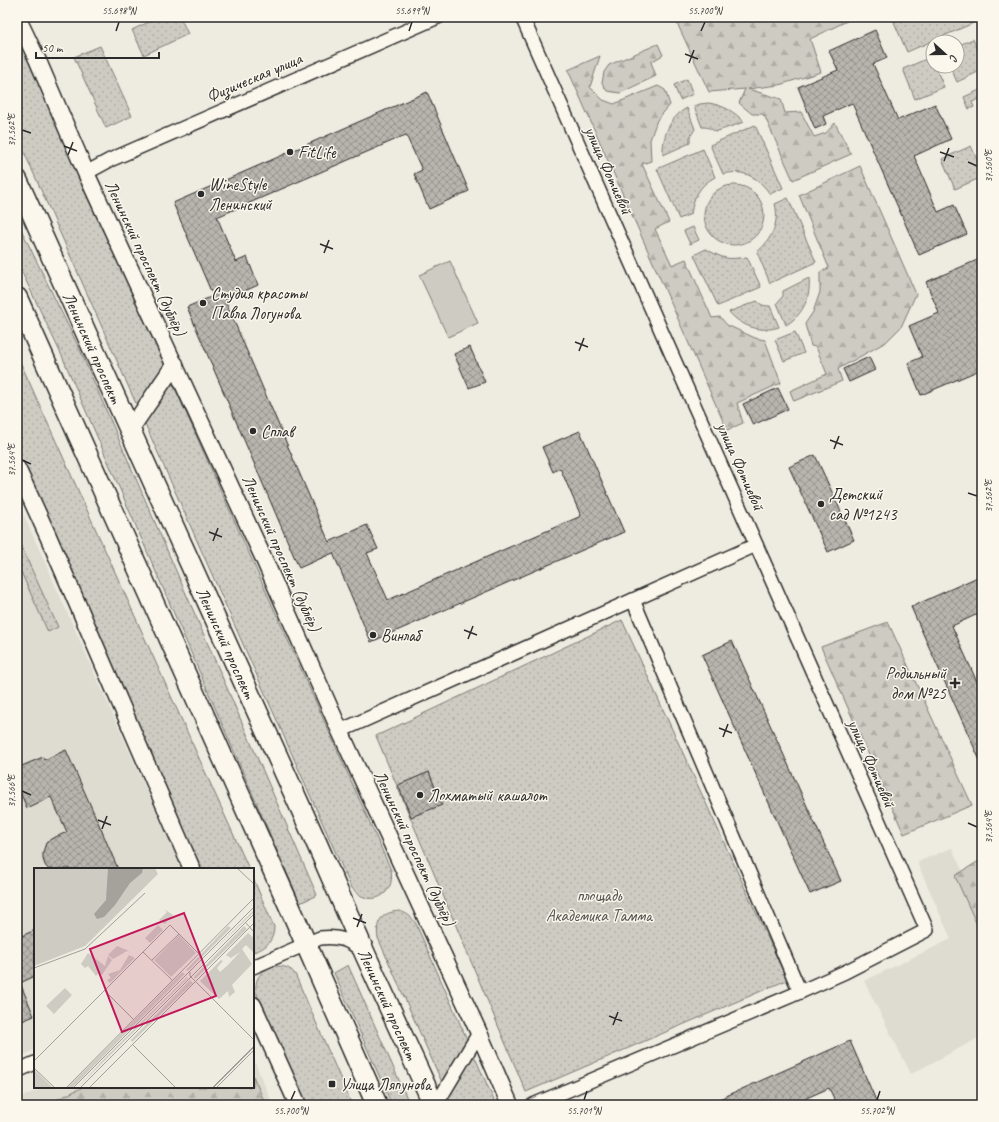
<svg xmlns="http://www.w3.org/2000/svg" width="999" height="1122" font-family="Caveat,sans-serif">
	<style>
		.built { fill: #dedbd1 }
		.green { fill: url(#green-dots); stroke: #7c7b76 }
		.forest { fill: url(#forest-firs); stroke: #7c7b76 }
		.pitch { fill: #cecbc2; stroke: #7c7b76 }
		.building { fill: url(#building-cross-hatch); stroke: #2b2b2b }
		.lines { fill: none; stroke-linecap: round; stroke-linejoin: round }
		.minor-casing { stroke: #2b2b2b; stroke-width: 16 }
		.tertiary-casing { stroke: #2b2b2b; stroke-width: 19 }
		.primary-casing { stroke: #2b2b2b; stroke-width: 23 }
		.minor { stroke: #fbf7ec; stroke-width: 13 }
		.tertiary { stroke: #fbf7ec; stroke-width: 16 }
		.primary { stroke: #fbf7ec; stroke-width: 20 }
		.ticks { fill: none; stroke: #2b2b2b; stroke-width: 1.5 }
		.poi-dot { fill: #2b2b2b; stroke: #fbf7ec; stroke-width: 1.5 }
		.labels { text-anchor: middle; stroke-width: 3; stroke-linejoin: round; paint-order: stroke }
		.street-label { font-size: 17px; fill: #2b2b2b; stroke: #fbf7ec }
		.poi-label { font-size: 17px; fill: #2b2b2b; stroke: #fbf7ec; text-anchor: start }
		.park-label { font-size: 17px; fill: #545351; stroke: #fbf7ec }
		.inset-road { fill: none; stroke: #a09e98; stroke-width: 1 }
		.view { fill: #c2185b; fill-opacity: 0.15; stroke: #c2185b; stroke-width: 2 }
		.inset-edge { fill: none; stroke: #2b2b2b; stroke-width: 2 }
		.neatline { fill: none; stroke: #2b2b2b; stroke-width: 1.5 }
		.ticks-label { font-size: 10px; text-anchor: middle; fill: #2b2b2b }
	</style>
	<defs>
		<pattern id="green-dots" width="8" height="8" patternUnits="userSpaceOnUse"><rect width="8" height="8" fill="#cecbc2"/><path d="M2 2h.1M6 6h.1" fill="none" stroke="#b1aea7" stroke-width="1.8" stroke-linecap="round"/></pattern>
		<pattern id="forest-firs" width="22" height="20" patternUnits="userSpaceOnUse"><rect width="22" height="20" fill="#cecbc2"/><path d="M5 1l3.5 6h-7zM16 11l3.5 6h-7z" fill="#b1aea7"/></pattern>
		<pattern id="building-cross-hatch" width="8" height="8" patternUnits="userSpaceOnUse"><rect width="8" height="8" fill="#b8b5ae"/><path d="M0 0l8 8M0 8l8-8" fill="none" stroke="#96938e"/></pattern>
	</defs>
	<rect width="100%" height="100%" fill="#eeebe0"/>
	<filter id="ink" filterUnits="userSpaceOnUse"><feTurbulence type="fractalNoise" baseFrequency=".025" numOctaves="2"/><feDisplacementMap in="SourceGraphic" scale="8" xChannelSelector="R" yChannelSelector="G"/><feConvolveMatrix kernelMatrix="1 2 1 2 8 2 1 2 1" color-interpolation-filters="sRGB"/></filter>
	<g filter="url(#ink)">
		<g class="built">
			<path d="M17,500L182,869H35V1050L17,1058Z"/>
			<path d="M952,848L982,914V1036L911,1074L864,981L951,939L917,862Z"/>
			<path d="M253,1058L273,1105H17V1099L44,1087H253Z"/>
		</g>
		<g class="green">
			<path d="M159,17H180L188,34L144,55L132,30Z"/>
			<path d="M905,17H976L978,21L907,52L894,22Z"/>
			<path d="M17,36L391,870C396,897 368,909 351,887L17,136Z"/>
			<path d="M973,39L982,60V70L957,82L950,66H957V46Z"/>
			<path d="M100,46L132,116L106,128L74,57Z"/>
			<path d="M931,57L933,60V66H935L944,87L915,99L903,69Z"/>
			<path d="M687,79L693,94L680,100L674,85Z"/>
			<path d="M982,89V98L972,102L974,107L969,109L964,97Z"/>
			<path d="M709,103C724,106 734,111 744,122L715,132C711,128 708,127 702,127L694,106L700,104Z"/>
			<path d="M687,108L695,129L690,137V143L663,155C662,136 670,117 687,108Z"/>
			<path d="M755,125L783,188L770,194C758,177 744,169 723,174L710,145Z"/>
			<path d="M971,146L982,171V177L955,189L942,159Z"/>
			<path d="M703,149L715,177C699,186 694,196 691,214L679,219L657,169Z"/>
			<circle cx="734" cy="215" r="30"/>
			<path d="M788,198L816,262L770,283L757,252C771,241 780,222 775,204Z"/>
			<path d="M17,221L80,350L317,895L300,903L62,356L17,262Z"/>
			<path d="M693,227L699,240L690,244L684,231Z"/>
			<path d="M706,249C724,259 726,260 747,257L761,287L718,306L694,255Z"/>
			<path d="M809,278C811,297 803,315 786,325L777,303L783,296V291Z"/>
			<path d="M757,301C761,305 764,306 770,306L779,327C761,333 742,327 729,312Z"/>
			<path d="M795,332L804,353L784,361L775,340Z"/>
			<path d="M17,355L249,869H199L17,462Z"/>
			<path d="M20,544L58,627L48,632L17,563V545Z"/>
			<path d="M622,620L787,980L526,1092L376,736Z"/>
			<path d="M253,878L274,927C274,940 266,949 253,952Z"/>
			<path d="M400,911C408,914 412,917 416,924L496,1105H452L378,938C375,921 382,912 400,911Z"/>
			<path d="M348,965L410,1105H392L334,973Z"/>
			<path d="M275,966C283,966 290,967 295,974L352,1105H306L256,993C254,979 261,969 275,966Z"/>
		</g>
		<g class="forest">
			<path d="M688,17H855L810,39L821,72L779,85L748,89L781,99L785,113L801,112L814,137L826,133L835,123L851,154L793,180L765,117L762,114H752L739,103L745,89L709,92L677,23Z"/>
			<path d="M658,44L663,55L651,62L656,76L620,93L607,91L602,83L604,72L609,65Z"/>
			<path d="M600,56L590,87L603,100L614,104L658,86L665,90L670,105L657,120L650,140L651,161L642,164L669,222L655,229L672,265L686,259L712,318L720,317L727,325L755,338L765,340L781,383L737,403L743,423L727,430L568,70Z"/>
			<path d="M860,166L916,294L901,327L886,342L838,369L842,381L794,401L790,391L827,374L816,347L811,346L805,324L813,312L820,292V272L829,268L799,195Z"/>
			<path d="M888,622L972,805L904,834L821,647Z"/>
			<path d="M982,859V936L955,876Z"/>
			<path d="M253,1076L266,1105H46L83,1087H253Z"/>
		</g>
		<path class="pitch" d="M450,261L478,323L448,337L419,275Z"/>
		<g class="building">
			<path d="M875,30L887,58L873,64L898,120L935,104L951,139L914,156L938,212L954,205L967,234L919,255L852,103L823,116L826,124L815,129L798,87L838,70L829,51Z"/>
			<path d="M427,92L469,191L429,209L414,174L422,170L406,135L217,217L236,262L247,257L258,285L225,300L329,542L367,525L378,549L367,553L388,600L581,516L560,468L553,472L542,447L580,431L624,532L371,642L333,553L299,568L187,307L213,296L173,203Z"/>
			<path d="M982,258V369L921,395L908,363L922,357L909,326L939,313L926,282Z"/>
			<path d="M470,347L485,382L469,388L454,354Z"/>
			<path d="M869,357L875,370L849,382L843,369Z"/>
			<path d="M778,388L788,409L753,425L743,404Z"/>
			<path d="M815,455L854,540L828,552L789,467Z"/>
			<path d="M982,575V612L952,626L982,693V765L911,607Z"/>
			<path d="M732,641L841,881L810,894L702,655Z"/>
			<path d="M66,750L101,829L118,869H48L45,865L43,859V852L46,843L51,839L67,832L51,797L27,808L20,792L17,793V768L43,757L44,760Z"/>
			<path d="M429,772L442,805L411,817L398,785Z"/>
			<path d="M35,930V976L20,983L34,1016L17,1023V938Z"/>
			<path d="M850,1041L878,1105H837L829,1088L791,1105H706Z"/>
		</g>
		<g class="lines">
			<g class="minor-casing">
				<g id="minor">
					<path d="M522,17L927,930L845,972L800,992L533,1105"/>
					<path d="M86,173L110,160L438,17"/>
					<path d="M633,600L800,992"/>
					<path d="M340,731L756,545"/>
					<path d="M253,967L320,938C337,936 350,939 362,952"/>
					<path d="M17,1071L35,1063"/>
					<path d="M436,1105L479,1033"/>
				</g>
			</g>
			<g class="tertiary-casing">
				<g id="tertiary">
					<path d="M17,17L38,61L86,173L263,557L340,731L479,1033L510,1105"/>
					<path d="M130,430L175,364"/>
					<path d="M17,468L48,536L192,869"/>
					<path d="M253,1005L298,1105"/>
				</g>
			</g>
			<g class="primary-casing">
				<g id="primary">
					<path id="s1" d="M17,180L317,844L366,956L434,1105"/>
					<path d="M17,298L292,912L377,1105"/>
				</g>
			</g>
			<use href="#minor" class="minor"/>
			<use href="#tertiary" class="tertiary"/>
			<use href="#primary" class="primary"/>
		</g>
	</g>
	<path class="ticks" d="M116,31L119,22M409,31L412,22M701,31L705,22M685,54L698,59M689,63L694,50M22,130L31,133M64,146L77,151M940,152L954,157M68,155L73,142M944,161L949,148M968,162L977,166M320,244L333,249M324,253L329,240M575,342L588,347M579,351L584,338M830,440L843,445M834,449L839,436M22,460L31,464M968,493L977,496M209,532L222,537M213,541L218,528M464,630L477,635M468,639L473,626M719,728L732,733M723,737L728,724M22,791L31,795M98,820L111,825M968,823L977,827M102,829L107,816M353,918L366,923M357,927L362,914M609,1016L622,1021M613,1025L618,1012M291,1100L295,1091M584,1100L587,1091M877,1100L880,1091"/>
	<g class="poi-dot">
		<circle cx="290" cy="152" r="4"/>
		<circle cx="201" cy="194" r="4"/>
		<circle cx="203" cy="303" r="4"/>
		<circle cx="253" cy="431" r="4"/>
		<circle cx="821" cy="504" r="4"/>
		<circle cx="373" cy="635" r="4"/>
		<path d="M953 677h4v4h4v4h-4v4h-4v-4h-4v-4h4z"/>
		<circle cx="420" cy="795" r="4"/>
		<rect x="328" y="1080" width="8" height="8" rx="2"/>
	</g>
	<g class="labels">
		<g class="street-label">
			<text transform="translate(254 77) rotate(-23)" y="6">Физическая улица</text>
			<text transform="translate(609 170) rotate(66)" y="6">улица Фотиевой</text>
			<text transform="translate(146 258) rotate(65)" y="6">Ленинский проспект (дублёр)</text>
			<text dy="6" stroke="none"><textPath href="#s1" startOffset="184">Ленинский проспект</textPath></text>
			<text transform="translate(741 466) rotate(66)" y="6">улица Фотиевой</text>
			<text transform="translate(282 553) rotate(66)" y="6">Ленинский проспект (дублёр)</text>
			<text dy="6" stroke="none"><textPath href="#s1" startOffset="508">Ленинский проспект</textPath></text>
			<text transform="translate(872 763) rotate(66)" y="6">улица Фотиевой</text>
			<text transform="translate(415 848) rotate(65)" y="6">Ленинский проспект (дублёр)</text>
			<text dy="6" stroke="none"><textPath href="#s1" startOffset="904">Ленинский проспект</textPath></text>
		</g>
		<g class="poi-label">
			<text x="298" y="158">FitLife</text>
			<text x="209" y="190">WineStyle<tspan x="209" dy="20">Ленинский</tspan></text>
			<text x="211" y="299">Студия красоты<tspan x="211" dy="20">Павла Логунова</tspan></text>
			<text x="261" y="437">Сплав</text>
			<text x="829" y="500">Детский<tspan x="829" dy="20">сад №1243</tspan></text>
			<text x="381" y="641">Винлаб</text>
			<text x="946" y="679" text-anchor="end">Родильный<tspan x="946" dy="20">дом №25</tspan></text>
			<text x="428" y="801">Лохматый кашалот</text>
			<text x="340" y="1090">Улица Ляпунова</text>
		</g>
		<g class="park-label">
			<text x="599" y="901">площадь<tspan x="599" dy="20">Академика Тамма</tspan></text>
		</g>
	</g>
	<g transform="translate(34 868)">
		<rect width="220" height="220" fill="#eeebe0"/>
		<path d="M0,0H121L124,6L51,78L0,98ZM220,42V44L157,104L181,81ZM194,58L197,60L154,103L152,102ZM210,58L213,61L161,111L160,109ZM145,67L162,85L137,109L120,92ZM148,104L151,106L38,220H33ZM153,109L154,110L43,220L73,188ZM156,112L159,115L98,174L97,172ZM0,201L18,219L17,220L0,219Z" fill="#cecbc2"/>
		<path d="M104,15L106,21L94,34L92,32ZM96,16L98,19L83,41V45L66,61L67,53L72,52L81,42ZM30,26L35,27L34,36H38L30,57L27,37ZM42,30L56,34L63,30L64,37L59,48L42,45L51,40L47,33L38,35L37,32ZM0,33L4,39H8L6,41L10,44L9,47L0,50ZM20,36L21,40L25,38L26,42L22,43V46L27,45L28,56L19,59L13,55L12,50ZM130,41L139,47L131,56L125,52L133,44ZM44,47L46,53L49,47V52L51,49L59,53L54,57L55,64L53,69H42L48,64L45,63L47,61L42,55ZM9,49L14,63L0,68V51ZM124,57L129,62L116,75L111,70ZM14,64L6,75L0,78V69ZM214,65L220,70V85L212,77L208,81L218,96L198,117L201,124L195,129L194,123L185,131L166,113L187,92L189,93L183,100L186,104L194,97L206,84L197,90L192,87ZM14,69L24,78L17,87L19,83L18,78L14,81L16,87L8,82V80H14L13,78L7,79V75ZM83,78L93,82L96,85L93,83L79,91L74,87ZM54,85L71,98L74,88L78,92L68,107L65,105L62,108L54,98L51,100L47,96ZM95,87L101,90L76,115L73,112L77,110L74,106L86,102Z" fill="#cecbc2"/>
		<path d="M37,0H71L69,28L63,27L55,33L40,28L35,17ZM31,120L38,127L20,146L12,138Z" fill="#cecbc2"/>
		<path d="M74,0H109L108,5L96,15L81,37L70,49L63,51L60,46L72,32Z" fill="#a4a29a"/>
		<path class="inset-road" d="M203,0L220,16M211,54L220,64M109,84L138,112M118,92L145,66M0,100L51,81L111,25M156,104V108L220,172M71,123L100,152M99,177L142,220M0,193L136,57L165,86M0,200L21,220M32,220L220,30M39,220L220,39M46,220L220,46M55,220L220,55M178,220L220,178M179,220L220,179M182,220L220,182"/>
		<path class="view" d="M150,45L182,128L88,164L56,81Z"/>
		<rect width="220" height="220" class="inset-edge"/>
	</g>
	<rect width="999" height="1122" fill="none" stroke="#fbf7ec" stroke-width="44"/>
	<g transform="translate(945 54) rotate(111)"><circle r="19" fill="#fbf7ec" stroke="#a8a59f"/>
	<path d="M0-3L7 15L0 10L-7 15Z" fill="#2b2b2b"/>
	<text y="-6" font-size="11" font-weight="bold" text-anchor="middle" fill="#2b2b2b">С</text>
	</g>
	<path d="M36 52v6h123v-6" fill="none" stroke="#2b2b2b" stroke-width="2"/>
	<text x="42" y="52" font-size="12" fill="#2b2b2b" stroke="#fbf7ec" stroke-width="3" paint-order="stroke">50 m</text>
	<rect x="22" y="22" width="955" height="1078" class="neatline"/>
	<g class="ticks-label">
		<text x="119" y="14">55.698°N</text>
		<text x="412" y="14">55.699°N</text>
		<text x="705" y="14">55.700°N</text>
		<text transform="translate(11 130) rotate(-90)" y="4">37.562°E</text>
		<text transform="translate(988 166) rotate(-90)" y="4">37.560°E</text>
		<text transform="translate(11 460) rotate(-90)" y="4">37.564°E</text>
		<text transform="translate(988 496) rotate(-90)" y="4">37.562°E</text>
		<text transform="translate(11 791) rotate(-90)" y="4">37.566°E</text>
		<text transform="translate(988 827) rotate(-90)" y="4">37.564°E</text>
		<text x="291" y="1114">55.700°N</text>
		<text x="584" y="1114">55.701°N</text>
		<text x="877" y="1114">55.702°N</text>
	</g>
</svg>
